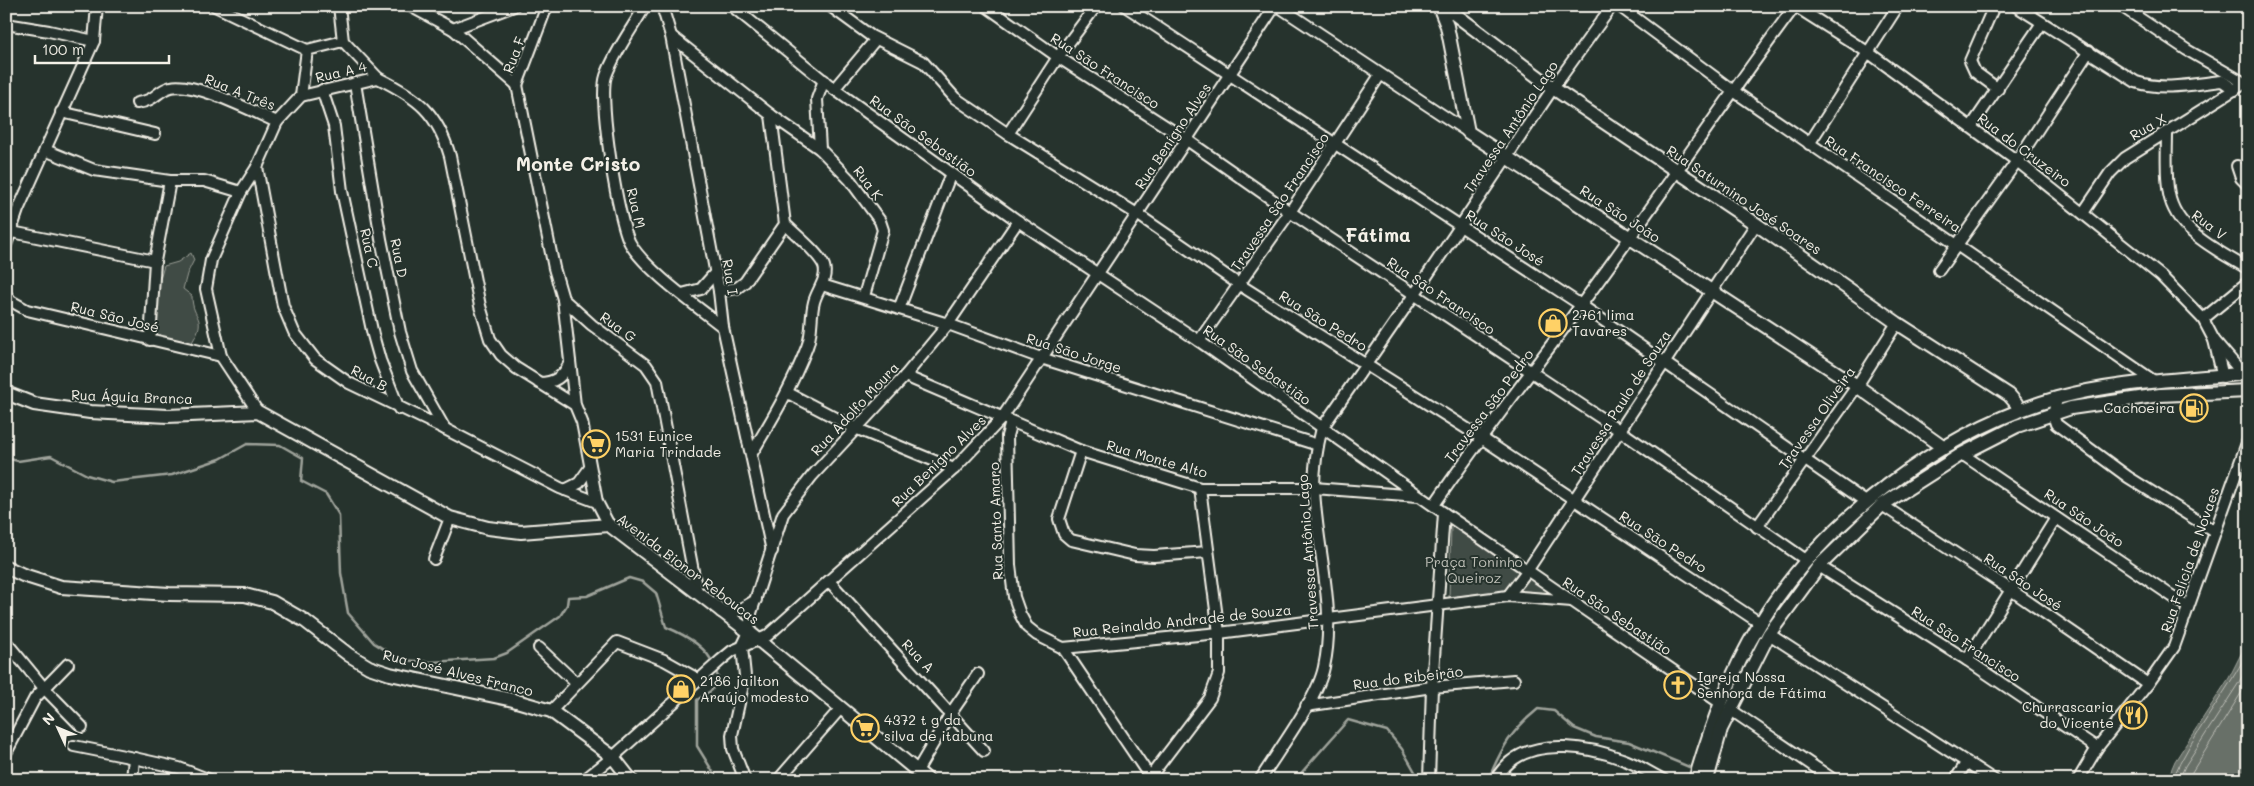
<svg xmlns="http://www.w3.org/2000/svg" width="2254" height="786" font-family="Mali,sans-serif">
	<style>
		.green { fill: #414b45; stroke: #9a9e96 }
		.water { fill: #676f68; stroke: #9fa39b }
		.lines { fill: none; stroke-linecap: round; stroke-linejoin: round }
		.shore { stroke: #bcbdb5; stroke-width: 1 }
		.stream { stroke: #9fa39b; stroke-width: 2.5 }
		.minor-casing { stroke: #f4f1e8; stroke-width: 14 }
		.major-casing { stroke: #f4f1e8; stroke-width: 16 }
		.minor { stroke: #26332d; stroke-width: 10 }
		.major { stroke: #26332d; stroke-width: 12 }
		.labels { text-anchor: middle; stroke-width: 4; stroke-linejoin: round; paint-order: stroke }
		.street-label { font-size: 14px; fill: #f4f1e8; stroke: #26332d }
		.poi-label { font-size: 14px; fill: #f4f1e8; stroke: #26332d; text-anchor: start }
		.park-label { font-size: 14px; fill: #bebfb7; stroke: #26332d }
		.district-label { font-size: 19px; font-weight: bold; fill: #f4f1e8; stroke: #26332d }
	</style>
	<rect width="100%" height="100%" fill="#26332d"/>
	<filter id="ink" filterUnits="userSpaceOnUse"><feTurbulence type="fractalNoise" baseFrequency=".02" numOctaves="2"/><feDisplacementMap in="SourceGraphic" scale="10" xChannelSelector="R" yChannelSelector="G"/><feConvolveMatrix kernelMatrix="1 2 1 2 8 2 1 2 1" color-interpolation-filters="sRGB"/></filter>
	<g filter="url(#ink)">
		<g class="green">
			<path d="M191,253L194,260L187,274L183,289L192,296C192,321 209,315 191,344L154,335L158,286L164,266L178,262Z"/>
			<path d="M1451,526L1520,572L1504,591L1449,597Z"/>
			<path d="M1529,575L1562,597L1522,594L1519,591Z"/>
		</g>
		<path class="water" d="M2248,640V780H2167L2175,761L2229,678Z"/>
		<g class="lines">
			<g class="shore">
				<path d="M2172,780C2192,734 2225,696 2248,651"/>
				<path d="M2179,780L2185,766L2238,684L2248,665"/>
				<path d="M2187,780L2248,682"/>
			</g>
			<g class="stream">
				<path d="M6,458L18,461L51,456L87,475L112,482L172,475L220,459L247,444L280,445L303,458L301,481L326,494L339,515L341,573L348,613L374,643L401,660L432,662L494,658L507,653L560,616L567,605L568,597L587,596L629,578L643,582L656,593L666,627C683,634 706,646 713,664"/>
				<path d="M715,669L718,677L712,690L697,700V746L718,780"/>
				<path d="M1295,780L1348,720L1387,731L1402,749L1418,777L1425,778"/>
				<path d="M1485,780L1489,778C1502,747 1512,730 1538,709L1554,711L1574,728L1596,737L1629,742L1694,769"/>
			</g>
			<g class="minor-casing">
				<g id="minor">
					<path d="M215,6L307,50"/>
					<path d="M339,6L343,41L378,78"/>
					<path d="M410,6L453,29L517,85"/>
					<path d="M645,6C632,29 615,51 606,76C598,99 618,221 630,243C644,269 698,307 723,327"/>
					<path d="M662,6L671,36L719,291L723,327L772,551"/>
					<path d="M732,6L834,89L1018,221L1199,341L1444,513L1432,687L1429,780"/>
					<path d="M830,6L871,36L923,62L955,98L1008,134L1137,214L1240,285L1480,437L1760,623"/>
					<path d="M986,6L1058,57L1187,140L1290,212L1619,430L1806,560"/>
					<path d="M1125,6L1581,305L1866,502"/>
					<path d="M1278,6L1468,132"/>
					<path d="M1619,6L1732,90L2154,381"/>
					<path d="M1795,6L1869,53L2017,161L2161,276L2203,319L2214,340L2223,377"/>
					<path d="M1994,6L1970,61L1975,72L1998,89"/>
					<path d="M2016,6L2136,82C2163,91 2194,84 2222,81L2235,90"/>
					<path d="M2121,6L2187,50L2248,85"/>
					<path d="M6,24L49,31L94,41"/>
					<path d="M453,29L514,6"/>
					<path d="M671,36L771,115L820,149L850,180L880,221L883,230L864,296"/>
					<path d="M307,50L343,41"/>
					<path d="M355,83L381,239L400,332L412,371L445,429"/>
					<path d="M517,85L554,268L563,299L592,325L646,365L657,381L697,592"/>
					<path d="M517,85L547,6"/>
					<path d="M834,89L876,39"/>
					<path d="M322,90L334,126L342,191L373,335L380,360L399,409"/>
					<path d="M301,96L307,50"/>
					<path d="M137,103C156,101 157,90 171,87C194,81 254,112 277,122"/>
					<path d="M61,112L155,134"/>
					<path d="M1971,127L2042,23"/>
					<path d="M2167,133C2167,152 2165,175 2169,194C2176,232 2218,250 2248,269"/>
					<path d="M1008,134L1058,57L1096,6"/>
					<path d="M1809,144L1898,6"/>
					<path d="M820,149L817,99L824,80"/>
					<path d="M45,150L94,170L170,181"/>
					<path d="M2237,166L2241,178L2248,185"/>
					<path d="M257,167L283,306L294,332L315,359L349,383L445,429L560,488L597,502"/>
					<path d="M2083,213L2110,173L2125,158L2245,83"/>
					<path d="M12,232L155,261L150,340"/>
					<path d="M6,245L18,210L94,41L97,6"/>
					<path d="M155,261L170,181H204L241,192"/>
					<path d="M1939,270L2017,161L2089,51"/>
					<path d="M822,285L948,324L1041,358L1318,445"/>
					<path d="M719,291L737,288L745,282L785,224L771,115"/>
					<path d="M682,294L701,289L716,272"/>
					<path d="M6,295L11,301L27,310L221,356"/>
					<path d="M563,299L575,405"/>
					<path d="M899,309L951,173"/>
					<path d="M2203,319L2248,282"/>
					<path d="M2214,340L2243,374"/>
					<path d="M1199,341L1290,212L1380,75"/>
					<path d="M905,376L1081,451L1200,488H1314L1418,496"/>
					<path d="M539,383C555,383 563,377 570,362"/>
					<path d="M788,393L855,428L954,469"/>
					<path d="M2057,399L2053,415L2056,424L2128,477L2214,531"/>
					<path d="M258,412L221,356L206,289L211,260L241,192L257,167L277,122L301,96L378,78C418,98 437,112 450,156L480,306L490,339L501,355L516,368L575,405L582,422L597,502L609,525"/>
					<path d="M1011,422L1007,436L1010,565L1014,597L1020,614L1027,627L1037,635L1063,648L1150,777L1149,780"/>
					<path d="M1081,451L1059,519L1064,534L1071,540L1135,555L1154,556L1208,552"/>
					<path d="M752,453C773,418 793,384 807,347C813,332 810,317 814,302C817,290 828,279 824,266C819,253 795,234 785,224"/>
					<path d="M1962,454L2188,607"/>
					<path d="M565,490L579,483L589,469"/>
					<path d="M1434,505C1480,437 1532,372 1581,305C1654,206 1722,104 1795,6"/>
					<path d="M1882,505L2011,590L2148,684"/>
					<path d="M1444,513L1716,700"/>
					<path d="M1757,527L1857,386L1897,323"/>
					<path d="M434,559L450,518"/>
					<path d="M1819,566L1967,660L2097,748"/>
					<path d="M830,582L984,751"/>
					<path d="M1508,596L1527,571L1756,224"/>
					<path d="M721,612L737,611L756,600"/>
					<path d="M1769,634L1994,780"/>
					<path d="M6,642L44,688L82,727"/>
					<path d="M539,648L576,683"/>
					<path d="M1063,648L1219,633L1508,596L1572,601"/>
					<path d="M1967,660L2056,518"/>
					<path d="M1306,706L1432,687L1514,680"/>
					<path d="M551,711L617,642L664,660L698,679"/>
					<path d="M1734,712L1834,780"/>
					<path d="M74,746L134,758"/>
					<path d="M6,753L35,698L68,664"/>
					<path d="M917,771L951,713L978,674"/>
					<path d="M1150,777L1210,698L1219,673V633L1200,488"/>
					<path d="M132,780L134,758L179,768L210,780"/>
					<path d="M584,780L613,757L721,660L732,651L767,636L954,469L1002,418L1275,6"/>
					<path d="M745,780L733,749L732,735L745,676L742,647L749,632L751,613L783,514L812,476L905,376L948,324L1018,221"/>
					<path d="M778,780L840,709"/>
					<path d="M1260,780C1278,751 1318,698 1324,667C1337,608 1316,547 1314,488C1314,468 1317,447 1322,428L1414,295L1553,88L1612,6"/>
					<path d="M1495,780C1499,774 1504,767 1510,762C1539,738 1590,747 1622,759C1637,764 1650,773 1664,780"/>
					<path d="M1955,780L1967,762"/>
					<path d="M2078,780L2097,748L2148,684L2174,647L2248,440"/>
				</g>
			</g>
			<g class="major-casing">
				<g id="major">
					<path d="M1439,6L1447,26L1468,132L1857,386L1944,448"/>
					<path d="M1452,12L1553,88L1756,224L1897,323L2009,395L2016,403L2019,411"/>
					<path d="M6,393L34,404L90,412L168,416L258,412L450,518L488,528L521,532L609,525L749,632L928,780"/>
					<path d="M6,567L23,575L61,587L169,594L245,595L272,602L305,621L349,655L369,667L390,674L513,700L551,711L613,757L631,780"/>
					<path d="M1695,780C1711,725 1730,673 1760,624C1822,521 1942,431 2057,398C2120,381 2184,380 2248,373"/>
					<path d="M1707,780L1721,729L1769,634L1819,566L1882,505L1962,454L2017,426L2071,408L2160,395L2248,391"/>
				</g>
			</g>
			<use href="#minor" class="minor"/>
			<use href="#major" class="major"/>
		</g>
	</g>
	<defs>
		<g id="shop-ring" transform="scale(1.4375)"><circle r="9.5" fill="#26332d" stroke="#ffd166" stroke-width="1.5"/><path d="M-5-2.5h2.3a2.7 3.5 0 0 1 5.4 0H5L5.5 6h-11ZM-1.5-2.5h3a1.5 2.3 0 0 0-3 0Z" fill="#ffd166"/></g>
		<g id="fuel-ring" transform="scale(1.4375)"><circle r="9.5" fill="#26332d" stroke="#ffd166" stroke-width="1.5"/><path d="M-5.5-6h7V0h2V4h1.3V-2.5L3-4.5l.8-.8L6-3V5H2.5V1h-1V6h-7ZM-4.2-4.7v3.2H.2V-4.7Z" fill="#ffd166"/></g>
		<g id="supermarket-ring" transform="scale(1.4375)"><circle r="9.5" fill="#26332d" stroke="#ffd166" stroke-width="1.5"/><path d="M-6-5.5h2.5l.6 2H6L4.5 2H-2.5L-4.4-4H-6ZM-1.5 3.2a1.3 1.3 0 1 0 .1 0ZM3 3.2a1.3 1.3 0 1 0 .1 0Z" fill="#ffd166"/></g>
		<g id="church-ring" transform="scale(1.4375)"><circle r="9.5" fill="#26332d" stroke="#ffd166" stroke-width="1.5"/><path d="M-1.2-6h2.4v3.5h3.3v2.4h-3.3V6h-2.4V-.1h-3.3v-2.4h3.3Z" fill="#ffd166"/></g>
		<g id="restaurant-ring" transform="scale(1.4375)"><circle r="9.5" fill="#26332d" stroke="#ffd166" stroke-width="1.5"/><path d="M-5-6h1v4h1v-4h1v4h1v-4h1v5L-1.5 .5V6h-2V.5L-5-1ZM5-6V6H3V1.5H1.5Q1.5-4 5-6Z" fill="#ffd166"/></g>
	</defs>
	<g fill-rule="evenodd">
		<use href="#shop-ring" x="1553" y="323"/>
		<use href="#fuel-ring" x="2194" y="408"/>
		<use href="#supermarket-ring" x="596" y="444"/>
		<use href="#church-ring" x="1678" y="685"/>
		<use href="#shop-ring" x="681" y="689"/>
		<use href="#restaurant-ring" x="2133" y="715"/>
		<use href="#supermarket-ring" x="865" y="728"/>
	</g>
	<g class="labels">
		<g class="street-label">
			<text transform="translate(514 55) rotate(-69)" y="5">Rua F</text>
			<text transform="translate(1105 71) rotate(33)" y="5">Rua São Francisco</text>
			<text transform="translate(341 72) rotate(-13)" y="5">Rua A 4</text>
			<text transform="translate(240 92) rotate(22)" y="5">Rua A Três</text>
			<text transform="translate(1511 127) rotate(-56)" y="5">Travessa Antônio Lago</text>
			<text transform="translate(2148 127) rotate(-30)" y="5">Rua X</text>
			<text transform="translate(923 136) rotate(36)" y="5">Rua São Sebastião</text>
			<text transform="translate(1173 136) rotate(-56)" y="5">Rua Benígno Alves</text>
			<text transform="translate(2024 150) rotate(37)" y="5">Rua do Cruzeiro</text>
			<text transform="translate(868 183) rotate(53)" y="5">Rua K</text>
			<text transform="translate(1893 184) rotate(34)" y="5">Rua Francisco Ferreira</text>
			<text transform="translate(1744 200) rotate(34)" y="5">Rua Saturnino José Soares</text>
			<text transform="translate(1280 202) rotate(-56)" y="5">Travessa São Francisco</text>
			<text transform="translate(636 208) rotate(77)" y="5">Rua M</text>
			<text transform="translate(1620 214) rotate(33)" y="5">Rua São João</text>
			<text transform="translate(2209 225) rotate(37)" y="5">Rua V</text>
			<text transform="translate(1505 238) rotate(33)" y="5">Rua São José</text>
			<text transform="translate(369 248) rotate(78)" y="5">Rua C</text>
			<text transform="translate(399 258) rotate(79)" y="5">Rua D</text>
			<text transform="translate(730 277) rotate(81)" y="5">Rua I</text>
			<text transform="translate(1441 296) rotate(34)" y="5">Rua São Francisco</text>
			<text transform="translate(115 317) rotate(14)" y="5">Rua São José</text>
			<text transform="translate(1323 321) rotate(32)" y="5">Rua São Pedro</text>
			<text transform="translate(618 327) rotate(36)" y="5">Rua G</text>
			<text transform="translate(1074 353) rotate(18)" y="5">Rua São Jorge</text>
			<text transform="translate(1257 365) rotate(35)" y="5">Rua São Sebastião</text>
			<text transform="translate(369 378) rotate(28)" y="5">Rua B</text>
			<text transform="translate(132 397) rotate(2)" y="5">Rua Águia Branca</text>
			<text transform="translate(1621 403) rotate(-57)" y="5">Travessa Paulo de Souza</text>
			<text transform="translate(1489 406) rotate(-53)" y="5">Travessa São Pedro</text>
			<text transform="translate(855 409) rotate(-47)" y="5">Rua Adolfo Moura</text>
			<text transform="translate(1817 418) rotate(-55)" y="5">Travessa Oliveira</text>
			<text transform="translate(1157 459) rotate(16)" y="5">Rua Monte Alto</text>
			<text transform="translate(939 461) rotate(-44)" y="5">Rua Benígno Alves</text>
			<text transform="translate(2084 518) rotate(34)" y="5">Rua São João</text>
			<text transform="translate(996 521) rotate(-92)" y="5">Rua Santo Amaro</text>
			<text transform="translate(1663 542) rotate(33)" y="5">Rua São Pedro</text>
			<text transform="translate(1308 552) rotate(-94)" y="5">Travessa Antônio Lago</text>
			<text transform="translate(2190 560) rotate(-71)" y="5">Rua Felícia de Novaes</text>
			<text transform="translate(688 569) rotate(37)" y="5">Avenida Bionor Reboucas</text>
			<text transform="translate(2023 582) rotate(34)" y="5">Rua São José</text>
			<text transform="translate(1617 616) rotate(34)" y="5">Rua São Sebastião</text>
			<text transform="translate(1182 621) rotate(-6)" y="5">Rua Reinaldo Andrade de Souza</text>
			<text transform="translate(1966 644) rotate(33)" y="5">Rua São Francisco</text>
			<text transform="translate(918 656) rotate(47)" y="5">Rua A</text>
			<text transform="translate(458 673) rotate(14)" y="5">Rua José Alves Franco</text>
			<text transform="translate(1408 678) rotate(-7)" y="5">Rua do Ribeirão</text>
		</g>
		<g class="poi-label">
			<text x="1572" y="320">2761 lima<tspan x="1572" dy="16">Tavares</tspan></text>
			<text x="2175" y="413" text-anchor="end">Cachoeira</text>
			<text x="615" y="441">1531 Eunice<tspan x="615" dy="16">Maria Trindade</tspan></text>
			<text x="1697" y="682">Igreja Nossa<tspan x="1697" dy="16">Senhora de Fátima</tspan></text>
			<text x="700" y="686">2186 jailton<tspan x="700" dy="16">Araújo modesto</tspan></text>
			<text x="2114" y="712" text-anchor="end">Churrascaria<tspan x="2114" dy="16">do Vicente</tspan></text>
			<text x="884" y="725">4372 t g da<tspan x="884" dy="16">silva de itabuna</tspan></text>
		</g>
		<g class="park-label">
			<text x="1474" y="567">Praça Toninho<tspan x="1474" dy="16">Queiroz</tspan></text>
		</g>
		<g class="district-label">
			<text x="578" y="171">Monte Cristo</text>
			<text x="1378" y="242">Fátima</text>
		</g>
	</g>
	<rect width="2254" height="786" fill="none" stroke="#26332d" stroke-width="25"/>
	<rect x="12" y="12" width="2229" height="761" fill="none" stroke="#f4f1e8" stroke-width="2" filter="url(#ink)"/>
	<g transform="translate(58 728) rotate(314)" stroke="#26332d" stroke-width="4" paint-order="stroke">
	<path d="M0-4L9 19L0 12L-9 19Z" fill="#f4f1e8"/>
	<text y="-8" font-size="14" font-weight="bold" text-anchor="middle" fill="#f4f1e8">N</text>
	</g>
	<path d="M35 55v8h134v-8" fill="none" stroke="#f4f1e8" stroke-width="2.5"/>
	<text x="42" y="55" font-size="15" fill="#f4f1e8" stroke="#26332d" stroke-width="4" paint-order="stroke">100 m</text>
</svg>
